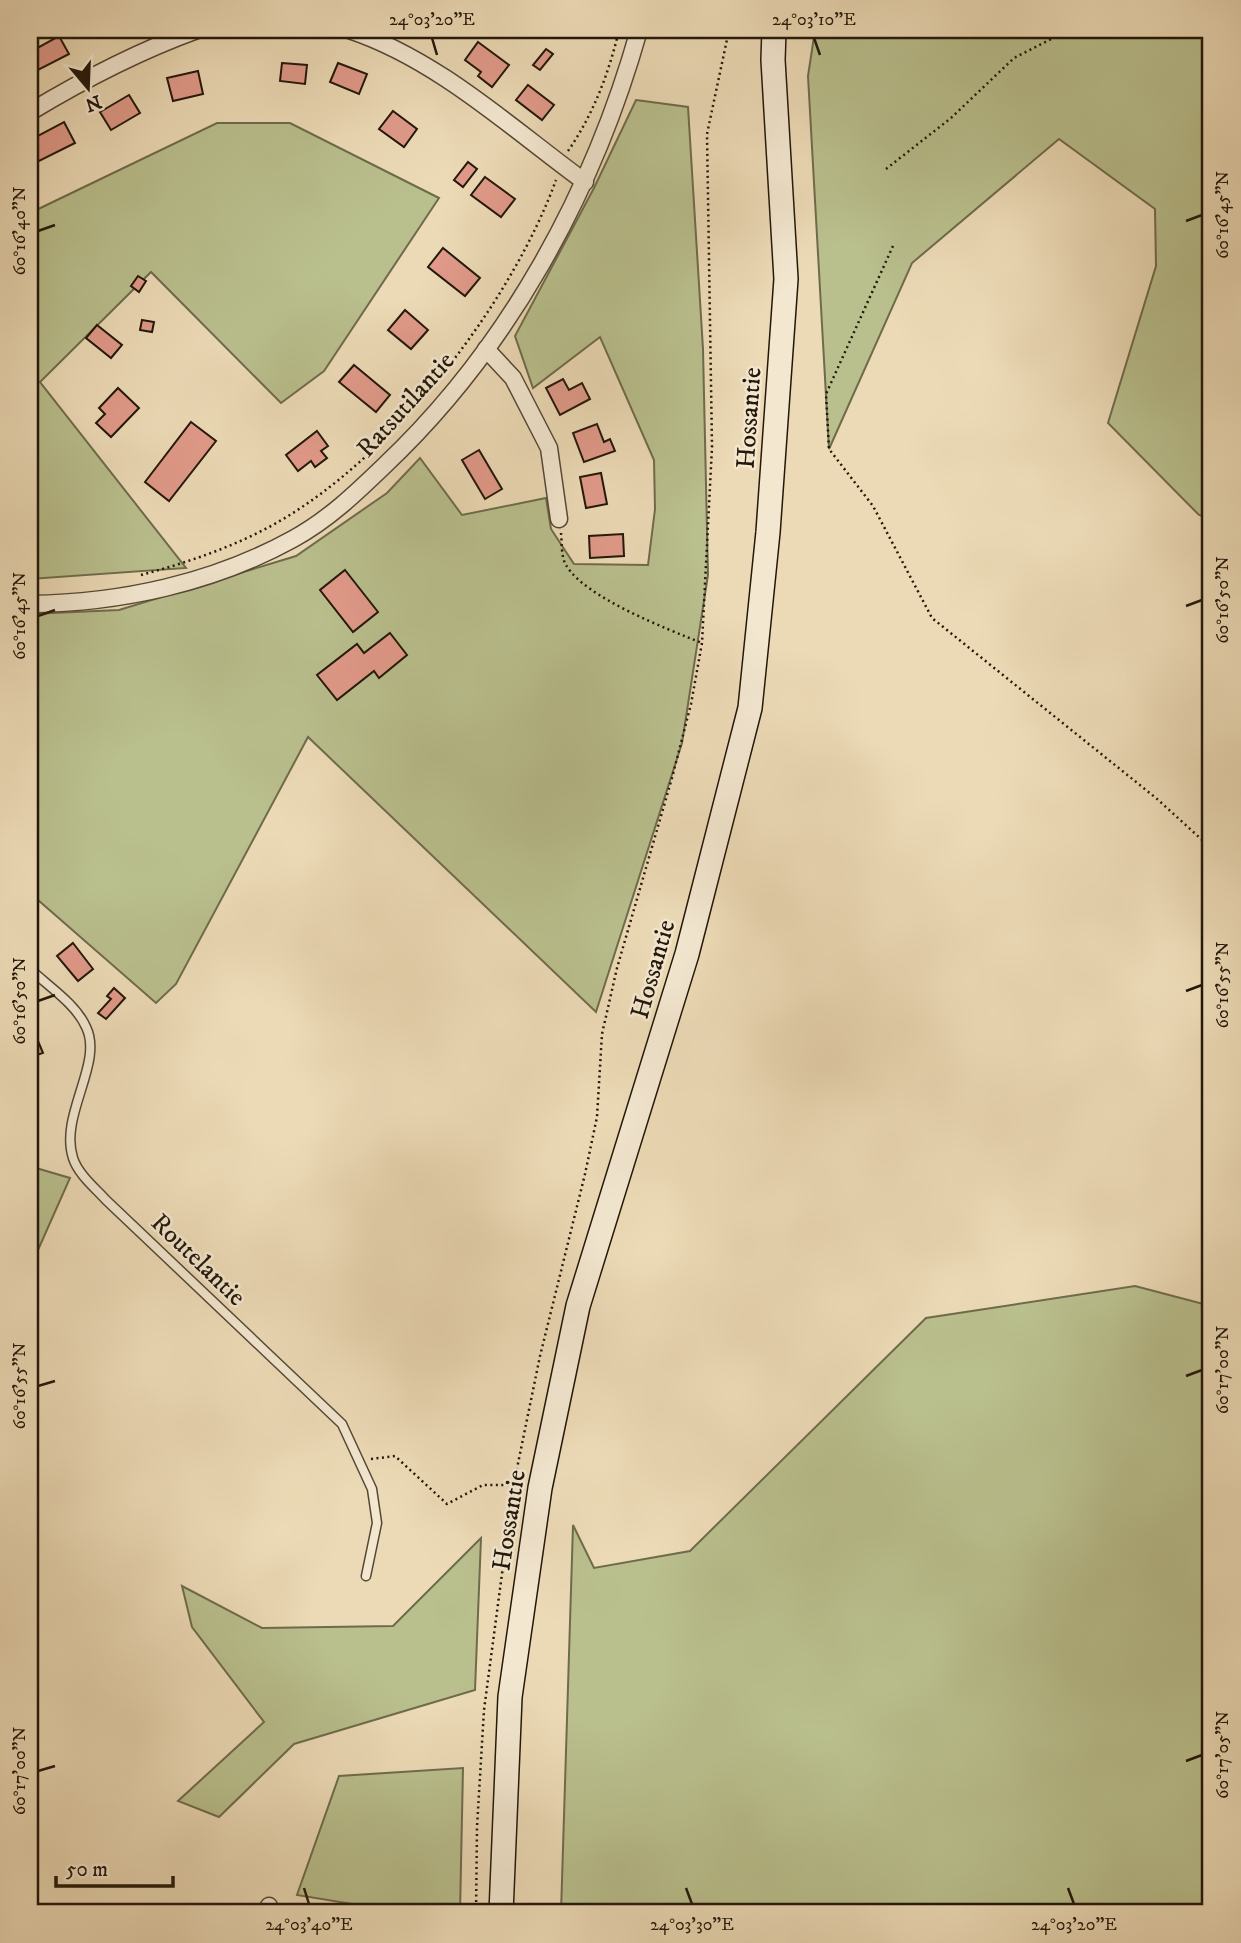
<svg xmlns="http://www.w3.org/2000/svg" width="1241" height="1943" font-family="'IM FELL DW Pica',serif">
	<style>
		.green { fill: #b9bf8d; stroke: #6e6b4b; stroke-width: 2 }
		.building { fill: #e19a8a; stroke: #221709; stroke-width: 2 }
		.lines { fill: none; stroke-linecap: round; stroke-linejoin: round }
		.lane-casing { stroke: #544834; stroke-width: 11 }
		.street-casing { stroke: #544834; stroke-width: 19 }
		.secondary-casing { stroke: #221709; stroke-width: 26 }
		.path { stroke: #221709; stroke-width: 2.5; stroke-dasharray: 2 3.5; stroke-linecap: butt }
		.lane { stroke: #f3e7d0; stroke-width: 8 }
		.street { stroke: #f3e7d0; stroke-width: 16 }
		.secondary { stroke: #f3e7d0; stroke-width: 23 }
		.ticks { fill: none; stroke: #221709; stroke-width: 2.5 }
		.labels { text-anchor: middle; stroke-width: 5; stroke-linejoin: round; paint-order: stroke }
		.street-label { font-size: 26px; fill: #221709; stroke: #f3e7d0 }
		.neatline { fill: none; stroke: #221709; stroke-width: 2.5 }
		.ticks-label { font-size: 18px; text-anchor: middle; fill: #221709 }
	</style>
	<rect width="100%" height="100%" fill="#ecdab6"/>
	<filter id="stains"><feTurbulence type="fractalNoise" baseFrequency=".00286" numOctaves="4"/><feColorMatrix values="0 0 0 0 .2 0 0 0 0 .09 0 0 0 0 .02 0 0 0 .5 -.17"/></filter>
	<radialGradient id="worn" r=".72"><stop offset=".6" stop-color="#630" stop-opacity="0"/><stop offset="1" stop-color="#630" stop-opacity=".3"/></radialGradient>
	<g class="green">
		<path d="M815,30H1211V519L1199,515L1108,423L1156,266L1155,209L1059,139L912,263L829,449L808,76Z"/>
		<path d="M636,100L688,107L703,349L708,575L682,743L596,1012L308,737L176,984L156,1003L30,893V614L119,610L296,556L387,493L420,458L462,515L546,498L551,529L574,564L648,565L655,509L654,460L600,337L533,388L515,336L594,188Z"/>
		<path d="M217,123H290L439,198L324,371L281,403L151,272L40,382L186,568L30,579V213Z"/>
		<path d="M36,1168L70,1178L30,1268V1172Z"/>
		<path d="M1135,1286L1211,1306V1913H561L573,1525L594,1568L690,1551L926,1318Z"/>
		<path d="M481,1538L475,1690L294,1744L219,1817L178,1801L264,1722L192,1627L182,1586L262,1628L393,1626Z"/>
		<path d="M463,1768L460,1913H407L297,1895L339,1776Z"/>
	</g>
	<g class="building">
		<path d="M59,36L69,54L38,70L30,52Z"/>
		<path d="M478,42L509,65L492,87L478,76L481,72L465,60Z"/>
		<path d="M546,49L553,54L540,70L533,65Z"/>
		<path d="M282,63L307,65L305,84L280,81Z"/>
		<path d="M338,63L367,74L359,94L330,82Z"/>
		<path d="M198,71L203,94L173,101L167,78Z"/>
		<path d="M528,85L554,105L542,120L516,100Z"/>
		<path d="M129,95L140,113L111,130L100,112Z"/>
		<path d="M393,111L417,129L404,147L379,129Z"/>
		<path d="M64,122L75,143L37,162L30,149V140Z"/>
		<path d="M468,162L477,169L463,187L454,180Z"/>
		<path d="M485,177L515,199L501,217L471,195Z"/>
		<path d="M443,248L480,278L465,296L428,267Z"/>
		<path d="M138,276L146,281L139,292L131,286Z"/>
		<path d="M405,310L428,330L411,349L388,330Z"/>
		<path d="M142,320L154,322L152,332L140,330Z"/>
		<path d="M97,325L122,345L111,358L86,338Z"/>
		<path d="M354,365L390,395L376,412L339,382Z"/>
		<path d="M563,379L569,390L582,383L590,399L560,415L546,388Z"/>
		<path d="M118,388L139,408L111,437L96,423L105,414L99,408Z"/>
		<path d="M191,422L216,441L169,501L145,482Z"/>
		<path d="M597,424L604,442L610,439L615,451L584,462L573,433Z"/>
		<path d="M317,431L328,446L321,451L327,458L315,467L311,461L298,471L286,455Z"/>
		<path d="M479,450L502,489L485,499L462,460Z"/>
		<path d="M601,473L607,504L586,508L580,477Z"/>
		<path d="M623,534L624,556L590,558L589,536Z"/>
		<path d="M345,570L378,612L353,632L320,590Z"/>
		<path d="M390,633L407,655L379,678L374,671L337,700L317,675L357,644L364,653Z"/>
		<path d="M73,943L93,969L78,981L57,956Z"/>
		<path d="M114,988L125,998L106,1019L98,1013L111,999L107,996Z"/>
		<path d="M38,1041L43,1053L31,1057L30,1044Z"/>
	</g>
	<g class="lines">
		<g class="lane-casing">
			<path id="lane" d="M30,969C48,986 76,1004 86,1027C104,1063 59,1115 73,1158C78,1174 95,1188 106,1200L342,1424L372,1489L377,1523L366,1576"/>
		</g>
		<g class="street-casing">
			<g id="street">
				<path d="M349,30C437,59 511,128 585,182"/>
				<path d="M30,112C83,80 139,51 197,30"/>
				<path d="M486,349L513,378L549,448L559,519"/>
				<path d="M30,604C121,603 213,583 293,539C328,520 356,493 384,466C508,349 593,193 639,30"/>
				<path d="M265,1913L269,1906"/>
			</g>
		</g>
		<g class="secondary-casing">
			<path id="secondary" d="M501,1913L510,1697L540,1488L578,1306L687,954L750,708L768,532L786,279L773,60L774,30"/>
		</g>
		<g class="path">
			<path d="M729,31L747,34"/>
			<path d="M568,151C593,115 609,73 619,30"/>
			<path d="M886,169L951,118L1014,58L1069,30"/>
			<path d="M893,246L826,394L829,449L873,506L932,618L1156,798L1211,848"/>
			<path d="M561,533C562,543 561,557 566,565C584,597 667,629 702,643"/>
			<path d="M141,575C197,560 254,540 302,507C407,437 513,298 556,180"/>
			<path d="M371,1459L395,1456L447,1504L483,1485H523"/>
			<path d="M283,1908L321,1913"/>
			<path d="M476,1913L477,1827L484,1710L514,1483L540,1356L585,1174L597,1117L602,1034L617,968L672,778L691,704L702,643L712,447L707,134L729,30"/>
		</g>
		<use href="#lane" class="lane"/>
		<use href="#street" class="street"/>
		<use href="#secondary" class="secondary"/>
	</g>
	<path class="ticks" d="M432,38L437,55M814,38L820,55M1186,221L1202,215M38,231L55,225M1186,606L1202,600M38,616L55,610M1186,991L1202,985M38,1001L55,995M1186,1376L1202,1370M38,1386L55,1381M1186,1761L1202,1755M38,1771L55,1766M304,1888L309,1904M686,1888L692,1904M1068,1888L1074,1904"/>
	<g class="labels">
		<g class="street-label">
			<text transform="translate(405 404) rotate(-48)" y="9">Ratsutilantie</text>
			<text transform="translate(748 418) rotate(-86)" y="9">Hossantie</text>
			<text transform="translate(652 969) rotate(-74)" y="9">Hossantie</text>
			<text transform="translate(199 1259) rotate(44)" y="9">Routelantie</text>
			<text transform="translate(508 1520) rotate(-81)" y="9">Hossantie</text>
		</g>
	</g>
	<rect width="1241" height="1943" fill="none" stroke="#ecdab6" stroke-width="77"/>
	<g transform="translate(88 88) rotate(161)" stroke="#f3e7d0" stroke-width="5" paint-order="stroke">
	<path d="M0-5L12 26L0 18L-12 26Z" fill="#221709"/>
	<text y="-10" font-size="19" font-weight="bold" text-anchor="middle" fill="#221709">N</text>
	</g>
	<path d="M56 1876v10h117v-10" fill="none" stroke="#221709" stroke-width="3.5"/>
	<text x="66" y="1876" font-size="21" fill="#221709" stroke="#f3e7d0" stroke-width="5" paint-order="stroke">50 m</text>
	<rect x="38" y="38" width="1164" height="1866" class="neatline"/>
	<g class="ticks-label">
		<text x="432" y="25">24°03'20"E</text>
		<text x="814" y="25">24°03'10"E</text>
		<text transform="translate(1222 215) rotate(-90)" y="6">60°16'45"N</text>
		<text transform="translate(19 231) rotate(-90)" y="6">60°16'40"N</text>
		<text transform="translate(1222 600) rotate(-90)" y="6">60°16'50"N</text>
		<text transform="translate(19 616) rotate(-90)" y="6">60°16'45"N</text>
		<text transform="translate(1222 985) rotate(-90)" y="6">60°16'55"N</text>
		<text transform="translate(19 1001) rotate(-90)" y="6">60°16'50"N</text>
		<text transform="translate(1222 1370) rotate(-90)" y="6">60°17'00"N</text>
		<text transform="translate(19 1386) rotate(-90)" y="6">60°16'55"N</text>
		<text transform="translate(1222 1755) rotate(-90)" y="6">60°17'05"N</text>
		<text transform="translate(19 1771) rotate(-90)" y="6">60°17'00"N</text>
		<text x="309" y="1930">24°03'40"E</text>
		<text x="692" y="1930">24°03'30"E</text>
		<text x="1074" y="1930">24°03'20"E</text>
	</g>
	<rect width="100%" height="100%" filter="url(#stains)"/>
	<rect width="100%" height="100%" fill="url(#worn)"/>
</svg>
